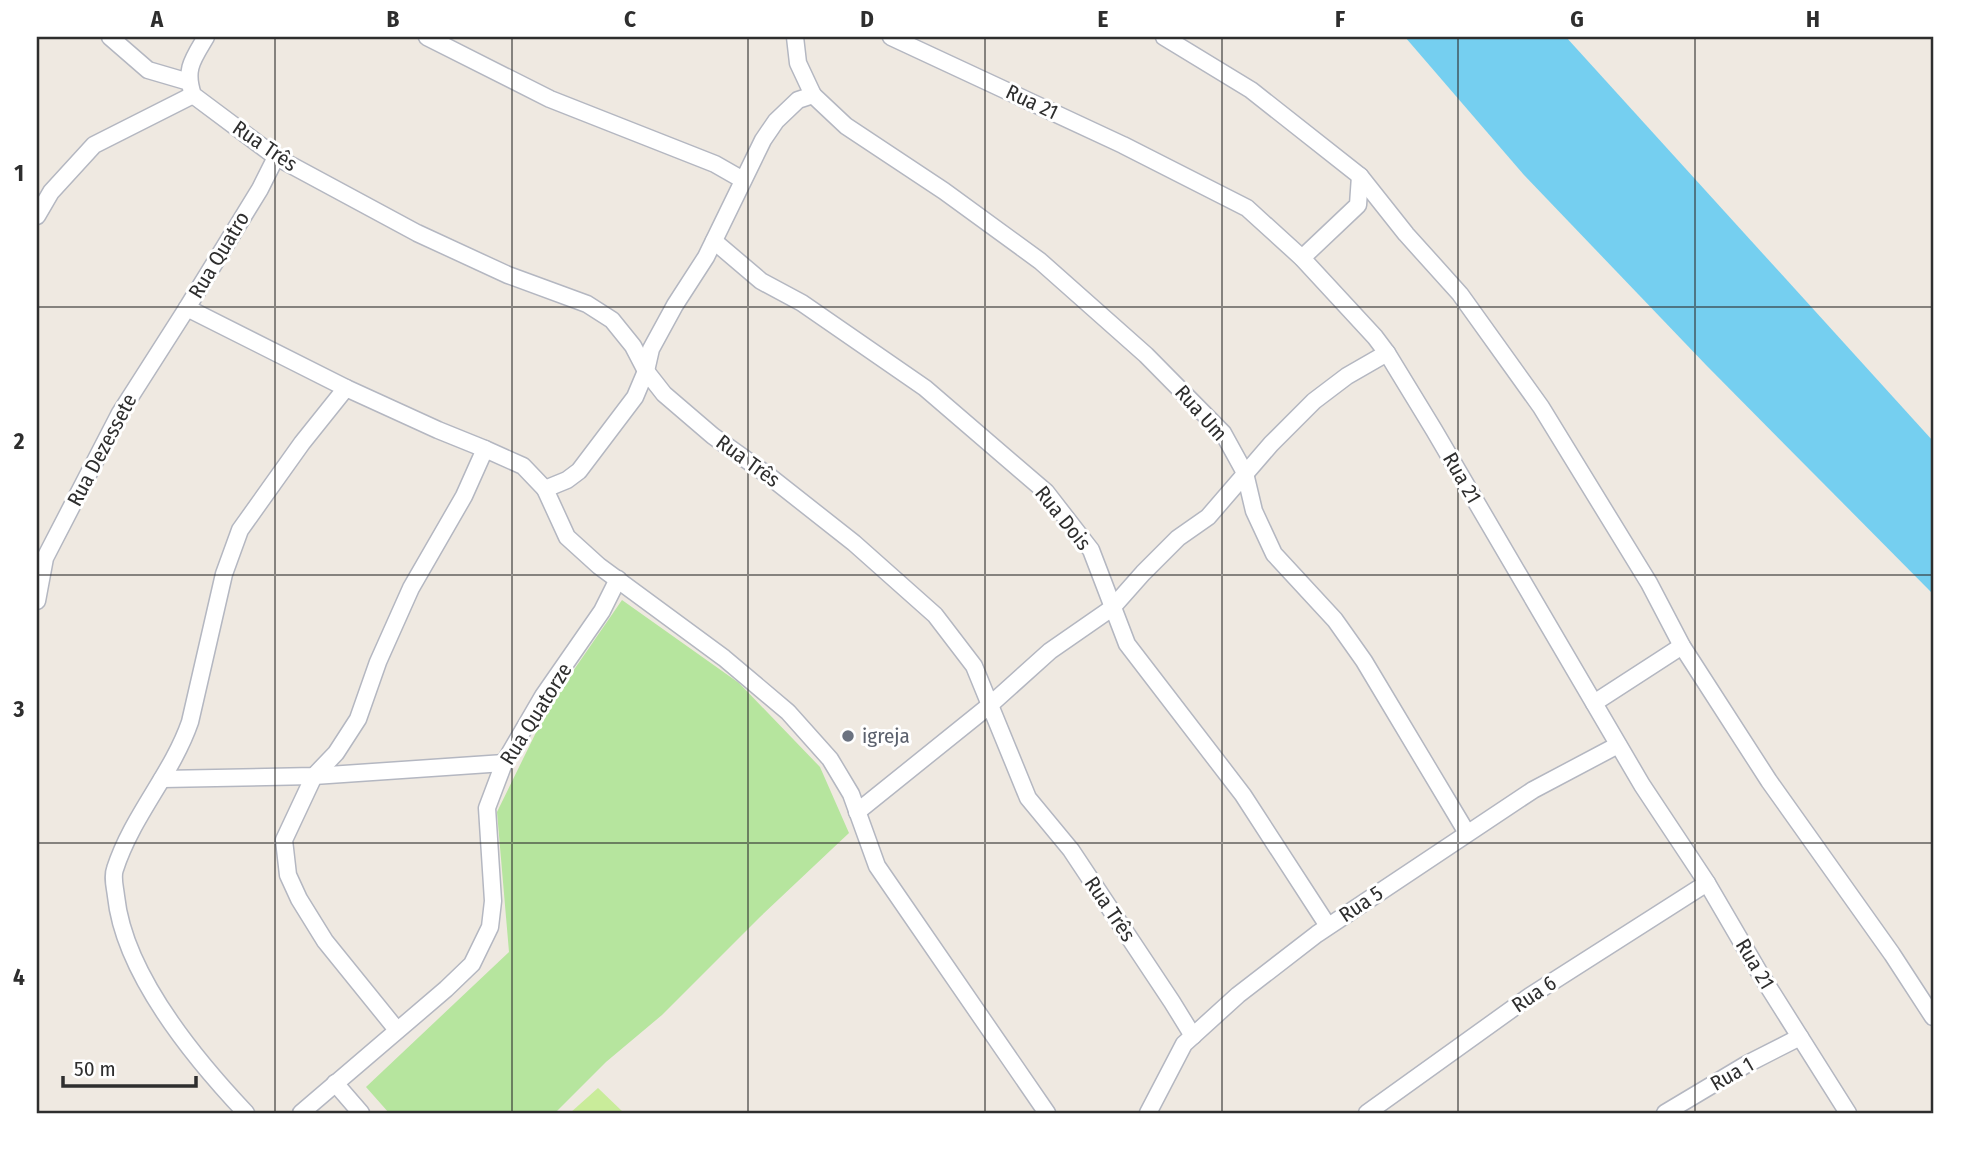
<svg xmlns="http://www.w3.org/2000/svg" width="1970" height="1150" font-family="'Fira Sans Condensed',sans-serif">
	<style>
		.green { fill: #b6e59e }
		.pitch { fill: #c9ec9a }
		.water { fill: #75cff0 }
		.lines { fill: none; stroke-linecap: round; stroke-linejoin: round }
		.street-casing { stroke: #b4b7c1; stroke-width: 19 }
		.street { stroke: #fff; stroke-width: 16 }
		.grid { fill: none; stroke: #2e2e2e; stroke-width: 2; stroke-opacity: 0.55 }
		.worship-dot { fill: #6b7280; stroke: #fff; stroke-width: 2.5 }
		.labels { text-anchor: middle; stroke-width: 6; stroke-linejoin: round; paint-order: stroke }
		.street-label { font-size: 21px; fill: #2e2e2e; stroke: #fff }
		.worship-label { font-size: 21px; fill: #5b616d; stroke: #fff; text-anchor: start }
		.neatline { fill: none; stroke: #2e2e2e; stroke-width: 2.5 }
		.grid-label { font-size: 23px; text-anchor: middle; font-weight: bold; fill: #2e2e2e }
	</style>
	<rect width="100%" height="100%" fill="#efe9e1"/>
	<path class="green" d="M622,600L739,683L820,767L849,833L760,917L662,1015L606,1062L555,1113H389L366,1087L509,952L497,812L549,706Z"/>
	<path class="pitch" d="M598,1088L624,1113H570Z"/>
	<path class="water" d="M1405,37H1566L1933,441V594L1707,366L1524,175Z"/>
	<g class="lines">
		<g class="street-casing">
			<g id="street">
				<path d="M110,37L148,70L189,82"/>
				<path d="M206,37C193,59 184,69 193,95L276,157L417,233L508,275L587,304L612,320L633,346L646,371L664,394L713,436L769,476L854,543L935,615L974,666L1028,798L1071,850L1172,1002L1193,1036"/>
				<path d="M427,37L550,99L715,164L743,180"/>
				<path d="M795,37L798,63L813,95L798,100L776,121L763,140L706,257L675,305L651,349L646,371L635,397L579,471L567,480L545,489L567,537L599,566L724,658L788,712L830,759L851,794L877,866L1047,1113"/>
				<path d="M891,37L1123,145L1247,208L1302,258L1375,337L1387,353L1434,430L1642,785L1707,883L1759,972L1848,1113"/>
				<path d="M1164,37L1251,90L1360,176L1406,234L1460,294L1541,407L1649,583L1682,646L1769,781L1892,954L1933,1017"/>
				<path d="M813,95L846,126L944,191L1040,261L1146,355L1223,433L1245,473L1254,511L1274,554L1335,620L1364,661L1467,833"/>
				<path d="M276,157L260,189L187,308L346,388"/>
				<path d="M37,216L51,192L94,145L193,95"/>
				<path d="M714,241L761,281L802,303L925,388L1046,492L1091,550L1127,644L1243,795L1328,926"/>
				<path d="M1302,258L1358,205L1360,176"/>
				<path d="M485,449L523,466L545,489"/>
				<path d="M37,601L45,558L120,413L187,308"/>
				<path d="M1594,703L1682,646"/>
				<path d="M162,779L314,776L504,763"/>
				<path d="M857,812L990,705L1050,651L1112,608L1143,573L1178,538L1208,517L1271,444L1314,401L1347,376L1387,353"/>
				<path d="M335,1083L361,1113"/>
				<path d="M246,1113C194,1058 124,973 116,896C115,887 112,877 115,869C132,816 172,774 190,722L224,574L240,530L302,443L346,388L438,430L485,449L464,496L411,588L378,662L358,719L336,753L314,776L284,840L288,875L299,899L325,941L397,1030"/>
				<path d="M301,1113L446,989L472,964L490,927L493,901L487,808L504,763L543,696L602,611L618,579"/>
				<path d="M1148,1113L1184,1044L1238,995L1317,934L1533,790L1618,745"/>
				<path d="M1367,1113L1530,996L1707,883"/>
				<path d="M1665,1113L1747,1064L1800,1037"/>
			</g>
		</g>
		<use href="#street" class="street"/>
	</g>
	<path class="grid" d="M275,37V1113M512,37V1113M748,37V1113M985,37V1113M1222,37V1113M1458,37V1113M1695,37V1113M37,307H1933M37,575H1933M37,843H1933"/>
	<circle class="worship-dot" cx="848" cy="736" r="7"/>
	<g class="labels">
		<g class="street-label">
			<text transform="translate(1032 102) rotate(25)" y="7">Rua 21</text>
			<text transform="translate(265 146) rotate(34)" y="7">Rua Três</text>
			<text transform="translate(219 255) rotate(-59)" y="7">Rua Quatro</text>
			<text transform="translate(1201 413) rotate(48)" y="7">Rua Um</text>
			<text transform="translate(102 450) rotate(-62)" y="7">Rua Dezessete</text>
			<text transform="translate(748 461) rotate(36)" y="7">Rua Três</text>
			<text transform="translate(1462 478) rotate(60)" y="7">Rua 21</text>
			<text transform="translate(1063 518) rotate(51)" y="7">Rua Dois</text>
			<text transform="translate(536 714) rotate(-58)" y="7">Rua Quatorze</text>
			<text transform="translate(1361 904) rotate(-34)" y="7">Rua 5</text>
			<text transform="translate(1110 909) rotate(56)" y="7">Rua Três</text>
			<text transform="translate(1755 964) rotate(59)" y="7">Rua 21</text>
			<text transform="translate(1534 994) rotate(-34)" y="7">Rua 6</text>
			<text transform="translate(1732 1074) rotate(-30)" y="7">Rua 1</text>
		</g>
		<g class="worship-label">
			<text x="862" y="743">igreja</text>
		</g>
	</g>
	<rect width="1970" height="1150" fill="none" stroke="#ffffff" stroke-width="77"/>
	<path d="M63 1076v10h133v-10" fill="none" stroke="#2e2e2e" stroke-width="3.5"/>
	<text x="74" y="1076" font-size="21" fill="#2e2e2e" stroke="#ffffff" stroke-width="5" paint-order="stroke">50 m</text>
	<rect x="38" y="38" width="1894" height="1074" class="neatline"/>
	<g class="grid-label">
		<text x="157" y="27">A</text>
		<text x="393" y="27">B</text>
		<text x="630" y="27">C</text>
		<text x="867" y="27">D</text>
		<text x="1103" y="27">E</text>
		<text x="1340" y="27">F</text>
		<text x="1577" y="27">G</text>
		<text x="1813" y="27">H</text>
		<text x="19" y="181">1</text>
		<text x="19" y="449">2</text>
		<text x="19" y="717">3</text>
		<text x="19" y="985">4</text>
	</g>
</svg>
